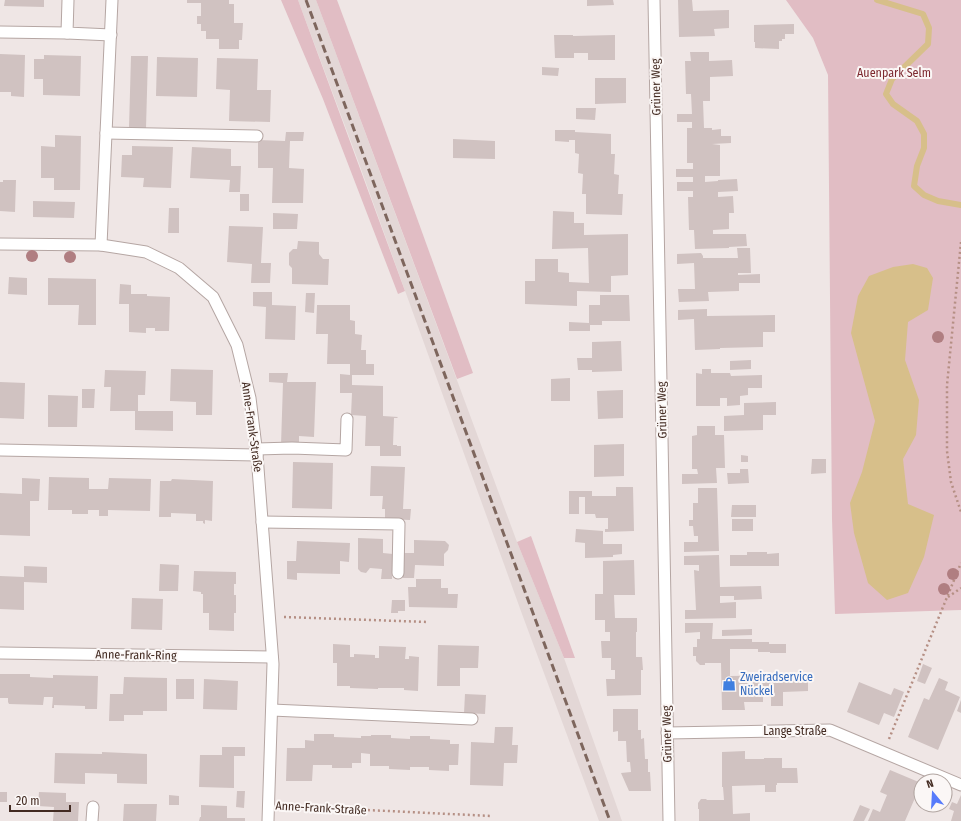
<svg xmlns="http://www.w3.org/2000/svg" width="961" height="821" font-family="'Fira Sans Condensed',sans-serif">
	<style>
		.built { fill: #e3d7d6 }
		.green { fill: #e1bdc4 }
		.water { fill: #d7bf8a }
		.lines { fill: none; stroke-linecap: round; stroke-linejoin: round }
		.stream { stroke: #d7bf8a; stroke-width: 6 }
		.building { fill: #d0c2c1 }
		.service-casing { stroke: #b5a6a3; stroke-width: 13 }
		.minor-casing { stroke: #b5a6a3; stroke-width: 13 }
		.path { stroke: #b58f84; stroke-width: 2.5; stroke-dasharray: 2 3; stroke-linecap: butt }
		.service { stroke: #fff; stroke-width: 11 }
		.minor { stroke: #fff; stroke-width: 11 }
		.rail { stroke: #7e665d; stroke-width: 3; stroke-dasharray: 8 4; stroke-linecap: butt }
		.tree { fill: #b07e81 }
		.labels { text-anchor: middle; stroke-width: 4; stroke-linejoin: round; paint-order: stroke }
		.park-label { font-size: 12px; fill: #7d2930; stroke: #fbf7f6 }
		.street-label { font-size: 12px; fill: #432b22; stroke: #fbf7f6 }
		.shop-label { font-size: 12px; fill: #366cbe; stroke: #fbf7f6; text-anchor: start }
	</style>
	<rect width="100%" height="100%" fill="#efe6e5"/>
	<path class="built" d="M298,0H316L517,542L564,658L622,821H599L522,614L357,158Z"/>
	<g class="green">
		<path d="M281,0H298L405,291L398,294L323,99Z"/>
		<path d="M316,0H337L379,113L473,373L457,379Z"/>
		<path d="M786,0H961V610L835,614L832,519L828,75L813,38Z"/>
		<path d="M531,536L575,658H564L517,542Z"/>
	</g>
	<path class="water" d="M913,264L927,268L933,278L928,310L908,322L905,360L919,400L916,435L903,459L908,504L934,515L924,557L908,593L887,600L868,583L854,533L850,503L862,472L875,421L851,333L858,296L869,276L893,267Z"/>
	<g class="lines">
		<path class="stream" d="M877,0L923,14L929,28L928,44L892,79L886,94L893,104L917,121L924,134V148L917,166L914,186L924,195L938,201L961,205"/>
	</g>
	<g class="building">
		<path d="M5,0H44V7L4,6Z"/>
		<path d="M187,0H229V4H234V23H243L242,40H239V49H219V39H206V31H201V24H197V16H201V3H187Z"/>
		<path d="M587,0H613L614,5L587,6Z"/>
		<path d="M678,0H692L693,11L729,10V28L714,29L715,36L679,37Z"/>
		<path d="M794,24V34H785V39H782V41H779V49L755,48V42H754V25Z"/>
		<path d="M554,35H573V36L615,35V60H588V53H574V58H555Z"/>
		<path d="M690,52H709V61L732,60L733,76L710,77V101H703L704,128H712V130L721,129V136H731V143L712,144L720,145V176H705V182L718,181V180L737,179L738,191L718,192V197L733,196L734,213H729V229L713,230V234H746L747,246L729,247V248L695,249L694,230H689L688,197H693V191H677V182H693V177H676V169H693V163H687V128H692V122H677V114H692L691,94H686L685,61H691Z"/>
		<path d="M0,54L25,55L24,97L11,96V92H0Z"/>
		<path d="M44,55L81,56L80,96L43,95V79H34V59H44Z"/>
		<path d="M131,56H148L146,128H129Z"/>
		<path d="M157,57L198,58L197,97L156,96Z"/>
		<path d="M217,58L258,59L257,90H271L270,122L229,121L230,90L216,89Z"/>
		<path d="M542,67L559,68L558,76L542,75Z"/>
		<path d="M595,78H626V103L595,104Z"/>
		<path d="M576,108H596L595,120L576,119Z"/>
		<path d="M555,130H575V132L611,134V154H615L614,174L619,175L618,194H623L622,215L586,214V194H582L583,174L578,173L579,154L575,153V140H569V142L555,141Z"/>
		<path d="M286,132H304L303,141H290L289,168L304,169L303,203H272L273,168H258V140L285,141Z"/>
		<path d="M55,135L81,136L80,190H54V178H41V146L55,147Z"/>
		<path d="M453,139L495,141V159L453,158Z"/>
		<path d="M132,146L173,147L171,188L143,187L144,178L121,177L122,155H132Z"/>
		<path d="M192,147L231,149V166H241L240,192H229L230,180L190,178Z"/>
		<path d="M3,180H16L15,212L0,211V182H3Z"/>
		<rect x="240" y="194" width="9" height="17"/>
		<path d="M33,201L75,202L74,218L33,217Z"/>
		<path d="M169,208H179V233H168Z"/>
		<path d="M553,211L574,212V223H584V235L628,234V275L611,276V292L577,291V306L525,304V281H535V259H558V272L569,273V282L589,283L588,248L552,249Z"/>
		<path d="M273,213L298,214L297,229H273Z"/>
		<path d="M229,226L263,227L261,263H271L270,283H251L252,264L227,262Z"/>
		<path d="M298,241L319,242V254L323,259H329L328,285L292,284V268L289,265V253L293,249H297Z"/>
		<path d="M737,248H750L751,273H738V275L760,274V283H739V291L708,292L709,301L679,302L678,289H695L694,263L677,264V254L701,253L703,256V258H738Z"/>
		<path d="M9,277L27,278V295L8,294Z"/>
		<path d="M48,278L96,279V325H78L79,305H48Z"/>
		<path d="M120,284L131,285V294H147V296L170,297L169,331H155V328H146V333L129,332V304H119Z"/>
		<path d="M253,292H272V305L296,306L295,340L265,339L266,307L253,306Z"/>
		<path d="M306,293H315L314,313L305,312Z"/>
		<path d="M600,295H629L630,321H602V325H590V331H569V322L589,323V305H600Z"/>
		<path d="M317,305H350V320L355,321V334L362,335L361,350H366V364H374V375H352V385L383,386V416L398,417L397,418H394L393,445H397V446H401V456H380V446H365L366,416L351,415L352,393H340V374L350,375V364H327L328,334H316Z"/>
		<path d="M707,309V316L775,315V332H763V347L720,348V349L695,350L694,319L678,320V310Z"/>
		<path d="M621,341L622,371L592,372V370H578L577,358H592V342Z"/>
		<path d="M751,360V369L730,370V361Z"/>
		<path d="M171,369L213,370L212,415H196V402L170,401Z"/>
		<path d="M702,369H711V373H730L731,376L762,375V388H748V395L740,396V405L727,406V398H720V406H696V373L702,374Z"/>
		<path d="M105,370L146,371L145,395H138V411H173V431L135,430V411H110L111,387H104Z"/>
		<path d="M269,373H288L287,382H316L314,437L299,436V445H281L283,383L269,382Z"/>
		<path d="M570,378V401H551V379Z"/>
		<path d="M0,382L25,383L24,419L0,418Z"/>
		<path d="M82,389H95L94,408H82Z"/>
		<path d="M623,390V418L598,419L597,391Z"/>
		<path d="M48,395L78,396L77,427H48Z"/>
		<path d="M776,402V415H763V430L724,431V416L744,415V403Z"/>
		<path d="M697,426H715V435H724L725,468H716L717,483L682,484V474H698L697,469H692V436L697,435Z"/>
		<path d="M624,444V476L594,477V445Z"/>
		<path d="M741,455L748,456V462H741Z"/>
		<path d="M812,459H826V473L811,474Z"/>
		<path d="M293,462L333,463L332,509L292,508Z"/>
		<path d="M371,466L405,467L403,509H411L410,520L385,519V509H382L383,496H370Z"/>
		<path d="M740,469H748L749,483L728,484L727,473H740Z"/>
		<path d="M49,477L89,478V489H108L109,478L151,479L150,511L108,510V516H99V510H88V514H72V510H48Z"/>
		<path d="M22,478L40,479L39,501H30V536L0,535V493L22,494Z"/>
		<path d="M172,479L213,481L212,521L205,520V524L203,523V521H196V514L171,513V517H159L160,481H171Z"/>
		<path d="M616,487H633L634,531L605,532V529H608V518H596L595,514H585V497H579V514H569V491H592V496H616Z"/>
		<path d="M698,488H717L719,551L684,552V542H698V536H694L693,526H689V520H693V503H698Z"/>
		<path d="M732,505H756V517H731Z"/>
		<rect x="732" y="519" width="21" height="12"/>
		<path d="M576,529L603,531V544H622V554L613,555V557L585,558V543L575,542Z"/>
		<path d="M358,538L383,539V553L393,554L392,579H381L382,569L370,568L366,573L361,572L358,569Z"/>
		<path d="M414,540L445,541L449,545L448,550L444,554V566L415,565L414,578H403V553H414Z"/>
		<path d="M297,541L350,543L349,562L340,561V574L297,573V580L287,579V561H296Z"/>
		<path d="M747,552H767V554L779,553V566H730V555H747Z"/>
		<path d="M719,555L720,587L761,586L762,599L734,600V596H720V603L736,602V618L685,619V610H696L694,570L699,571V565H684V556Z"/>
		<path d="M634,560L635,595H614L615,618H637V632H636V657H642L643,670H641V695L607,696L606,679H615V670H611V658H602L601,641H610V632H605V620H595V594H603V561Z"/>
		<path d="M160,564L179,565L178,591H159Z"/>
		<path d="M24,566L47,567V583L24,582V610L0,609V576L24,577Z"/>
		<path d="M194,571L236,572V584H234V595H236V613H234V631L209,630V613H203V594H201V592L193,591Z"/>
		<path d="M416,579H441V588H448V594H458L457,608L409,607L408,587H416Z"/>
		<path d="M132,598L163,599L162,630L131,629Z"/>
		<path d="M392,600H405V611H398V613H391Z"/>
		<path d="M685,623H713L712,639H752V642H769V644H786V653H770V652H758V649H730V676L793,675V681L808,680V691L783,692V706H771V692H763V702H744L745,710H722L721,663H705V665H700L696,661V656H693V647H697V639H700V632L685,633Z"/>
		<path d="M752,629V635L722,636V630Z"/>
		<path d="M333,644L350,645V657H354V654L375,655V658H379V646L406,647L405,659H409V656L419,657L418,691L404,690V688H378V689L350,688V686H337V663H333Z"/>
		<path d="M438,645L479,646L478,668H460V686H437Z"/>
		<path d="M923,664L932,668L925,684L917,681Z"/>
		<path d="M0,674H30V677L53,678V675L98,676L97,709H85V706L54,705V708H52L53,697H44L43,705L9,704L8,702V698H0Z"/>
		<path d="M124,677L167,678V711H143V715H124V721H109L110,694H123Z"/>
		<path d="M939,678L948,682L945,690L960,697L938,750L908,737L924,698L929,700Z"/>
		<rect x="176" y="679" width="18" height="20"/>
		<path d="M204,679L238,681L237,710L203,709Z"/>
		<path d="M859,682L891,695L894,688L904,692L894,717L884,713L879,725L847,712Z"/>
		<path d="M465,694L486,695L485,714L464,713Z"/>
		<path d="M961,700V713L957,711Z"/>
		<path d="M613,709H638V730H641V739L644,738L645,759H648V772H650L651,791H629L621,773L631,772L630,762H627L626,741H618V731L613,732Z"/>
		<path d="M495,727H513L512,745H518L517,763H504L503,786L470,785L471,742L493,743H494Z"/>
		<path d="M314,734H334V737L361,738V736H371V735H391V738L410,739V736H430V739L450,740V744H459L458,765H449V771L429,770V767H410V770L389,769V766H370V754L361,753V763H352V768H332V765H313L312,781H286L287,748H305V740L314,741Z"/>
		<path d="M222,747H245V756H234V788L199,787L200,755H222Z"/>
		<path d="M745,751V759H764V758H782V768H797L798,783H777V785H776V792H765V785L732,786L733,814L750,813V821H699V809H698V803L701,799H706L707,800H724L723,787H722V752Z"/>
		<path d="M102,752L147,754V784L117,783V774L85,773V784L54,783L55,753L102,754Z"/>
		<path d="M890,770L921,783V784L905,821H868L873,809L880,812L887,795L880,792Z"/>
		<path d="M237,791H245L244,808L236,807Z"/>
		<rect x="0" y="792" width="7" height="10"/>
		<path d="M39,792L66,793V802H79L78,821H53L54,807L38,806Z"/>
		<path d="M169,795L179,796V805H169Z"/>
		<path d="M961,795V821H951L954,811L949,809L952,802L957,804Z"/>
		<path d="M124,804H157L156,821H123Z"/>
		<path d="M201,805L227,806V818H245V821H199L200,817H201Z"/>
		<path d="M860,805L870,809L864,821H853Z"/>
	</g>
	<g class="lines">
		<g class="service-casing">
			<g id="service">
				<path d="M257,449L292,448L346,450L347,419"/>
				<path d="M262,522L399,524L398,573"/>
				<path d="M272,710L472,719"/>
				<path d="M92,821L93,807"/>
			</g>
		</g>
		<g class="minor-casing">
			<g id="minor">
				<path d="M68,0L67,33L111,35"/>
				<path d="M654,0L669,821"/>
				<path d="M0,32L67,33"/>
				<path d="M106,133L257,136"/>
				<path d="M0,244L101,245L146,252L179,268L213,297L237,345L250,398L257,455L273,664L268,821"/>
				<path d="M101,245L112,0"/>
				<path d="M0,450L257,455"/>
				<path d="M0,653L272,657"/>
				<path d="M667,733L830,730L961,785"/>
			</g>
		</g>
		<g class="path">
			<path d="M961,242L947,385V451L951,482L961,512"/>
			<path d="M948,597L961,588"/>
			<path d="M284,617L428,622"/>
			<path d="M889,739L961,563"/>
			<path d="M283,806L492,816"/>
		</g>
		<use href="#service" class="service"/>
		<use href="#minor" class="minor"/>
		<path class="rail" d="M306,0L610,821"/>
	</g>
	<g class="tree">
		<circle cx="32" cy="256" r="6"/>
		<circle cx="70" cy="257" r="6"/>
		<circle cx="938" cy="337" r="6"/>
		<circle cx="953" cy="574" r="6"/>
		<circle cx="944" cy="589" r="6"/>
	</g>
	<defs>
		<g id="shop-bare" transform="scale(1.08)"><path d="M-5-2.5h2.3a2.7 3.5 0 0 1 5.4 0H5L5.5 6h-11ZM-1.5-2.5h3a1.5 2.3 0 0 0-3 0Z" fill="#3f7fe0" stroke="#fbf7f6" stroke-width="2.5" paint-order="stroke"/></g>
	</defs>
	<g fill-rule="evenodd">
		<use href="#shop-bare" x="729" y="684"/>
	</g>
	<g class="labels">
		<g class="park-label">
			<text x="894" y="77">Auenpark Selm</text>
		</g>
		<g class="street-label">
			<text transform="translate(656 87) rotate(-91)" y="4">Grüner Weg</text>
			<text transform="translate(662 410) rotate(-91)" y="4">Grüner Weg</text>
			<text transform="translate(252 427) rotate(82)" y="4">Anne-Frank-Straße</text>
			<text transform="translate(136 655) rotate(1)" y="4">Anne-Frank-Ring</text>
			<text x="795" y="735">Lange Straße</text>
			<text transform="translate(667 734) rotate(-91)" y="4">Grüner Weg</text>
			<text transform="translate(321 808) rotate(3)" y="4">Anne-Frank-Straße</text>
		</g>
		<g class="shop-label">
			<text x="740" y="681">Zweiradservice<tspan x="740" dy="14">Nückel</tspan></text>
		</g>
	</g>
	<g transform="translate(933 793) rotate(342)"><circle r="19" fill="#fbf7f6" stroke="#b1a5a1"/>
	<path d="M0-3L7 15L0 10L-7 15Z" fill="#577bfb"/>
	<text y="-6" font-size="11" font-weight="bold" text-anchor="middle" fill="#432b22">N</text>
	</g>
	<path d="M10 805v6h60v-6" fill="none" stroke="#432b22" stroke-width="2"/>
	<text x="16" y="805" font-size="12" fill="#432b22" stroke="#fbf7f6" stroke-width="3" paint-order="stroke">20 m</text>
</svg>
